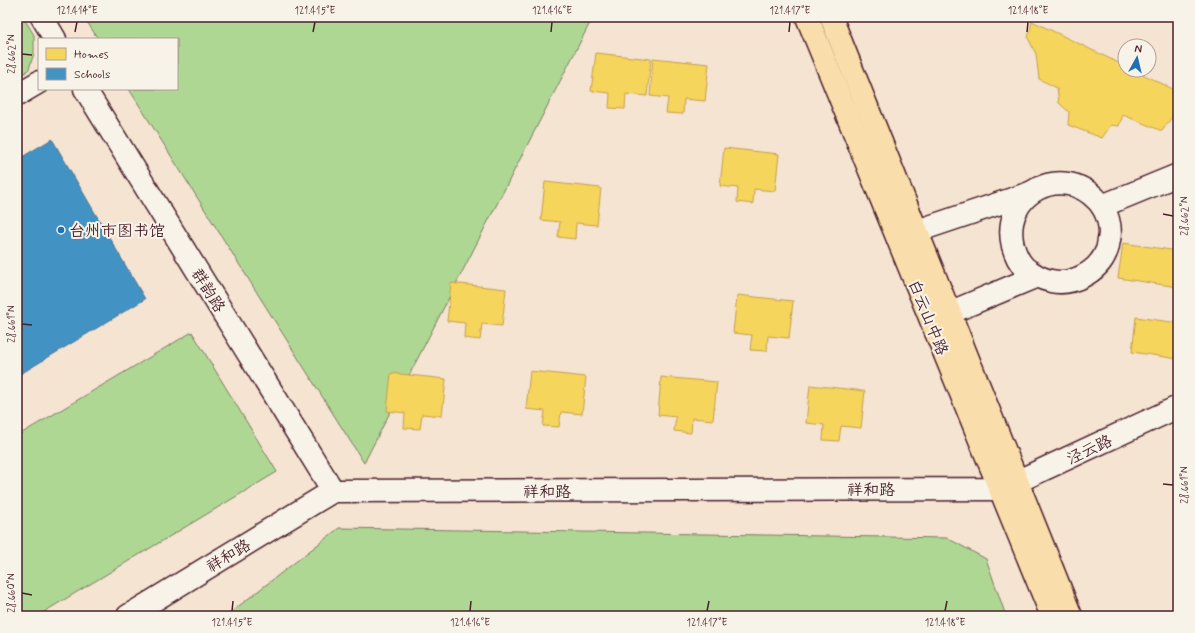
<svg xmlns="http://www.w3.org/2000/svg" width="1195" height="633" font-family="Mynerve,'LXGW WenKai TC',sans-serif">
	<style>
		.green { fill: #aed794; stroke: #7c7b60 }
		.homes { fill: #f6d55c; stroke: #c29e4d }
		.schools { fill: #4393c3; stroke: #457095 }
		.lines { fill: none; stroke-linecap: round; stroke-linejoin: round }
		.minor-casing { stroke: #4a1f2b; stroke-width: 25 }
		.major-casing { stroke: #4a1f2b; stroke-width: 25 }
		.minor { stroke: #f7f3e8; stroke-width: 22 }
		.major { stroke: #f9deab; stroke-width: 22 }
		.ticks { fill: none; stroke: #4a1f2b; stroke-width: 1.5 }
		.poi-dot { fill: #1f6fb2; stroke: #f7f3e8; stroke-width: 1.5 }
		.labels { text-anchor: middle; stroke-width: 4; stroke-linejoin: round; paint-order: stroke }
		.poi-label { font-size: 16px; fill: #4a1f2b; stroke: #f7f3e8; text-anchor: start }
		.street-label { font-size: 16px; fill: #4a1f2b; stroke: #f7f3e8 }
		.neatline { fill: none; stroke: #4a1f2b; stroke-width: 1.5 }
		.ticks-label { font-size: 10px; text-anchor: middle; fill: #4a1f2b }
	</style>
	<rect width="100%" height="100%" fill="#f5e4d2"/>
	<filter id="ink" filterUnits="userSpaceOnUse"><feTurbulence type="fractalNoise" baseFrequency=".025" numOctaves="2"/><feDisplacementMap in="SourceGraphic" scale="8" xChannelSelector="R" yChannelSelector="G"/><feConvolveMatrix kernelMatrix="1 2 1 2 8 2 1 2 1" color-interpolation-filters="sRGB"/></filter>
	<g filter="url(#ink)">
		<g class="green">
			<path d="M17,17H23L34,35V53L29,69L17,80Z"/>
			<path d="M84,17H593L364,463L129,89H177V39H98Z"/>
			<path d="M192,332L277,472L37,616H17V436Z"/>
			<path d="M339,528L947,538L986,559L1006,616H226Z"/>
		</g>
		<g class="homes">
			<path d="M1032,21L1125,66V70H1134L1177,91L1178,90V112L1174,114L1162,131L1123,115L1119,126L1111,125L1102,138L1068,125L1069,112L1059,103L1057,88L1039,79L1036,54L1028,38Z"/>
			<path d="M596,53L651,59L647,96L626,94L625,109L609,108L610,93L591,91Z"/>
			<path d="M653,58L709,64L705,101L684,99L683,114L666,113L668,98L650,96Z"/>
			<path d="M724,148L779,154L775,191L754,189L753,204L737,202L738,188L720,186Z"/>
			<path d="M545,182L601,188L597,225L576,223L575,239L558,237L560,222L541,220Z"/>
			<path d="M1123,243L1178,251V287L1118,278Z"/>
			<path d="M451,283L506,289L502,326L482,324L480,340L464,338L465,323L447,321Z"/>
			<path d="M737,295L793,301L789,338L768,336L767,351L750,350L752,335L733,333Z"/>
			<path d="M1136,317L1178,323V359L1132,352Z"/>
			<path d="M530,371L586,377L582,414L561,412L559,427L543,426L545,411L526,409Z"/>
			<path d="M391,373L446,379L442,416L422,414L420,429L404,428L405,413L387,411Z"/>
			<path d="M661,377L717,382L713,420L692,418L691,433L674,431L676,417L658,415Z"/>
			<path d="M810,385L865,391L861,428L841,426L839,441L823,440L824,425L806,423Z"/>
		</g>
		<path class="schools" d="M52,139L145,299L17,376V160Z"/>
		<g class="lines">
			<g class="minor-casing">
				<g id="minor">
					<path d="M42,17L55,39"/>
					<path d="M85,89L333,491"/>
					<path d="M17,95L39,82"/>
					<path d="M1102,206L1178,175"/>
					<path d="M917,231L1030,193"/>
					<path d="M949,313L1037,276C1041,278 1046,280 1051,281C1072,286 1098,272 1106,252C1108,249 1108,244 1109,240C1112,227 1107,211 1098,201C1062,161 1000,194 1013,246C1015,253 1019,262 1024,267C1028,271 1033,273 1037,276"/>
					<path d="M128,616L333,491L1001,489L1178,407"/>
				</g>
			</g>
			<g class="major-casing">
				<g id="major">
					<path d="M807,17L1052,616"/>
					<path d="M831,17L1071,616"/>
				</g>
			</g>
			<use href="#minor" class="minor"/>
			<use href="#major" class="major"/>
		</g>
	</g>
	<path class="ticks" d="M75,32L77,22M313,32L315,22M551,32L552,22M789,32L790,22M1027,32L1028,22M22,54L32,55M1163,214L1173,216M22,324L32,325M1163,484L1173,485M22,593L32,595M232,611L233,601M470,611L471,601M707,611L709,601M945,611L947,601"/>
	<circle class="poi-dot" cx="61" cy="230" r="4"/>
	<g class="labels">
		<g class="poi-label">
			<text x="69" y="236">台州市图书馆</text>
		</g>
		<g class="street-label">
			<text transform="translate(209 290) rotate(58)" y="6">群韵路</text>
			<text transform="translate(929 317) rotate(68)" y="6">白云山中路</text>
			<text transform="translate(1089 449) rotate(-25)" y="6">泾云路</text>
			<text x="871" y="495">祥和路</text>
			<text x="547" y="497">祥和路</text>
			<text transform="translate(228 555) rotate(-31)" y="6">祥和路</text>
		</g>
	</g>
	<rect width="1195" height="633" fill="none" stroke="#f7f3e8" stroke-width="44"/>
	<rect x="38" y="38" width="140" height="52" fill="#f7f3e8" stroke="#b29e9c"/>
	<rect x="46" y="48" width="20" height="12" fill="#f6d55c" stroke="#b29e9c"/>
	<text x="74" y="58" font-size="12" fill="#4a1f2b">Homes</text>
	<rect x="46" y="68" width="20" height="12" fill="#4393c3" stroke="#b29e9c"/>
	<text x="74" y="78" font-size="12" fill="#4a1f2b">Schools</text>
	<g transform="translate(1137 58) rotate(8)"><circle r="19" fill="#f7f3e8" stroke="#b29e9c"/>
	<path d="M0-3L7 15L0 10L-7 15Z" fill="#1f6fb2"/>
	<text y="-6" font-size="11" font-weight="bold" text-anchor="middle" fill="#4a1f2b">N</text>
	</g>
	<rect x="22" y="22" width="1151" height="589" class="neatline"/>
	<g class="ticks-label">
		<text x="77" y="14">121.414°E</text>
		<text x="315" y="14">121.415°E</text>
		<text x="552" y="14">121.416°E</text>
		<text x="790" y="14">121.417°E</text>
		<text x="1028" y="14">121.418°E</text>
		<text transform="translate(11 54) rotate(-90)" y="4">28.662°N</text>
		<text transform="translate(1184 216) rotate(-90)" y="4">28.662°N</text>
		<text transform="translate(11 324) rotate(-90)" y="4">28.661°N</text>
		<text transform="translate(1184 485) rotate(-90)" y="4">28.661°N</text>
		<text transform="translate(11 593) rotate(-90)" y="4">28.660°N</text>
		<text x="232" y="626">121.415°E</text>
		<text x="470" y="626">121.416°E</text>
		<text x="707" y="626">121.417°E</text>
		<text x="945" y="626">121.418°E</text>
	</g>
</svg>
